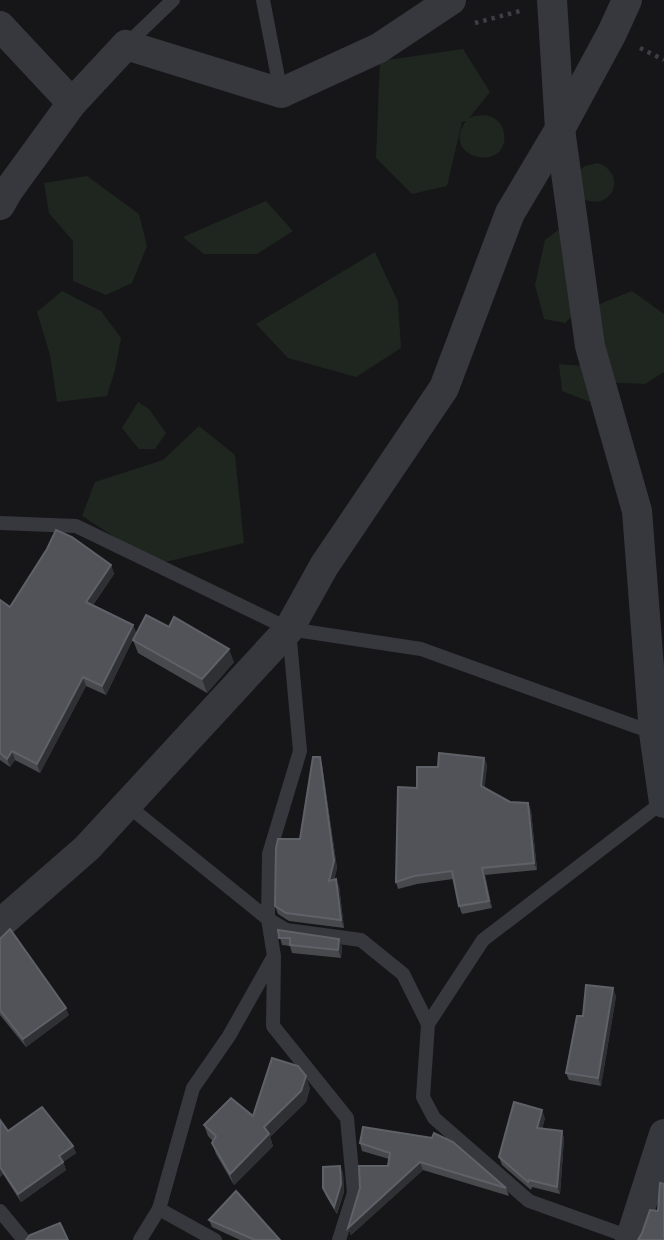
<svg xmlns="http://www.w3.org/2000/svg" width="664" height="1240" font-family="'Space Grotesk',sans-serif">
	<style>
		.green { fill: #1e261f }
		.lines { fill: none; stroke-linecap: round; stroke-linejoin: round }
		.path { stroke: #3d3f44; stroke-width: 4.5; stroke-dasharray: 3.5 5; stroke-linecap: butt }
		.lane { stroke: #37383d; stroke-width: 14 }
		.street { stroke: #37383d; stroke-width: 30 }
		.wall { fill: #47494d }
		.shaded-wall { fill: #2f3033 }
		.building { fill: #525359; stroke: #5f6168; stroke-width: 2 }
	</style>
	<rect width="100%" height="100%" fill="#161618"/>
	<g class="green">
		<path d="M463,49L490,92L469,118C483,112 501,115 504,133C510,174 438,159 466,121L462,122L447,186L412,194L376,158L380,61Z"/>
		<path d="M598,163C629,175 611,212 583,199L580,170L585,166Z"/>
		<path d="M87,176L139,214L147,246L132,283L106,295L73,281V241L49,213L44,183Z"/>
		<path d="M266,201L293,231L257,254H204L183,237Z"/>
		<path d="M565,225L589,299L565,323L544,319L535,285L545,240Z"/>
		<path d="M375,252L398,302L401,348L356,377L288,358L256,324Z"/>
		<path d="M62,291L101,311L121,338L115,370L107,396L57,402L50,355L37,312Z"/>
		<path d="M632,291L664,314V372L645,384L600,382L595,306Z"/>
		<path d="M559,364L584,366L593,403L562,391Z"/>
		<path d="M138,402L149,409L166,433L155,449H139L122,428Z"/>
		<path d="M199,426L235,455L244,543L157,564L82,516L95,482L163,460Z"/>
	</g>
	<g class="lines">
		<g class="path">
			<path d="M475,23L520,11"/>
			<path d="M640,48L664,60"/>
		</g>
		<g class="lane">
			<path d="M263,0L281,93"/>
			<path d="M126,45L173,0"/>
			<path d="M0,523L76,526L289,629L421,649L654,733"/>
			<path d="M127,805L268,919L286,930L361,940L403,974L428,1024L423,1097L434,1118L529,1201L630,1237"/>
			<path d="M274,958L273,1026L347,1118L354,1193L339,1240"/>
			<path d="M428,1024L483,940L664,801"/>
			<path d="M159,1209L215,1240"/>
			<path d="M0,1211L24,1240"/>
			<path d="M140,1240L159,1209L193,1088L229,1036L274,956L268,919L269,854L300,751L289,630"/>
		</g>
		<g class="street">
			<path d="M552,0L560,129L590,346L637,511L654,733L664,803"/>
			<path d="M0,26L72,103"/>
			<path d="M0,205L8,191L72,103L126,45L281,93L379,48L451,0"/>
			<path d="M0,924L87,848L289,629L324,566L444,388L510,213L560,129L612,33L627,0"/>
			<path d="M630,1240L664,1134"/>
		</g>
	</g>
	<g class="wall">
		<path d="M111,565L114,574L93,605L133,625L136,633L106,695L86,686L40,773L15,760L10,767L0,760V600L10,607Z"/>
		<path d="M133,640L234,662L207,693L138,653Z"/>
		<path d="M320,757L322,765L337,868L334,880L339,886L344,928L289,921L278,914L275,906L300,839Z"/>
		<path d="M484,758L487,765L484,788L510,802L528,803L531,811L537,870L485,875L492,908L462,914L459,906L453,879L417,884L398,889L396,882L417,788L438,767Z"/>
		<path d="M278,930L342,947L341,958L292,953L290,946L282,945Z"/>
		<path d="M0,939L69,1015L26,1047L0,1015Z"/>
		<path d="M616,996L601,1086L569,1080L566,1073L583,1016Z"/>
		<path d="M310,1088L306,1102L270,1137L273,1146L234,1185L216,1154L212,1143L213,1141L208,1136L204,1125L253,1116Z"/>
		<path d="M545,1118L542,1129L562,1131L564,1139L560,1194L532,1187L531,1190L502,1165L499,1157Z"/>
		<path d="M0,1120L8,1131L73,1146L76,1153L63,1162L66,1170L21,1202L3,1174L0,1177Z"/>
		<path d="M360,1143L506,1188L509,1196L423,1170L351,1235L348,1228L388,1166L389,1159L362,1151Z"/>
		<path d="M340,1166L343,1174L344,1192L337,1214L326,1196L323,1188Z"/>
		<path d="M209,1220L280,1240H240L212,1227Z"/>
	</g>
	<g class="shaded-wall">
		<path d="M111,565L114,574L89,610L86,602Z"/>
		<path d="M133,625L136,633L106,695L102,686Z"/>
		<path d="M229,649L234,662L207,693L202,679Z"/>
		<path d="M83,677L86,686L40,773L37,764Z"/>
		<path d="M12,751L15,760L10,767L7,759Z"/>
		<path d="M320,757L322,765L337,868L332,889L329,881Z"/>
		<path d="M484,758L487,765L484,794L481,786Z"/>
		<path d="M528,803L531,811L537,870L534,863Z"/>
		<path d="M482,868L485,875L492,908L489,901Z"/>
		<path d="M336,879L339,886L344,928L341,920Z"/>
		<path d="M339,939L342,947L341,958L338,950Z"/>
		<path d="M613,988L616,996L601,1086L598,1078Z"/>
		<path d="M66,1008L69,1015L26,1047L23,1039Z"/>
		<path d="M306,1076L310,1088L306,1102L270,1137L273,1146L234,1185L230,1174L264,1127Z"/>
		<path d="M542,1110L545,1118L540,1136L537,1128Z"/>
		<path d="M562,1131L564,1139L560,1194L557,1187Z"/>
		<path d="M73,1146L76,1153L63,1162L66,1170L21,1202L18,1194L59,1156Z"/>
		<path d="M420,1162L423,1170L351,1235L348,1228Z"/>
		<path d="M340,1166L343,1174L344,1192L337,1214L334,1207Z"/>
		<path d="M0,1167L3,1174L0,1177Z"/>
	</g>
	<g class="building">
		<path d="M56,530L72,537L111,565L86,602L133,625L102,686L83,677L37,764L12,751L7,759L0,753V600L10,607L47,549Z"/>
		<path d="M146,615L169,627L174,617L229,649L202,679L133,640Z"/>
		<path d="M439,753L484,758L481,786L510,802L528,803L534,863L482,868L489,901L459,906L452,871L414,876L396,882L398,787L417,788V767H438Z"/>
		<path d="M313,757H320L334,861L329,881L336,879L341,920L286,913L275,906L276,848L278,839H300Z"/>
		<path d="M10,929L66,1008L23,1039L0,1010V939Z"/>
		<path d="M278,930L339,939L338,950L290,945V938H279Z"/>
		<path d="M586,985L613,988L598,1078L566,1073L577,1016H583Z"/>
		<path d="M272,1058L298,1066L306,1076L301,1091L264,1127L269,1134L230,1174L212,1143L216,1136L204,1125L231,1098L253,1116Z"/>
		<path d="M514,1102L542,1110L537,1128L562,1131L557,1187L529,1180L528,1182L499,1157Z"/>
		<path d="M42,1107L73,1146L59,1156L63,1162L18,1194L0,1167V1120L8,1131Z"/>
		<path d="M363,1127L432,1138L434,1133L453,1142L506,1188L420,1162L348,1228L360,1188L359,1166H388L390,1153L360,1143Z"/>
		<path d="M340,1166L341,1184L334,1207L323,1188V1167Z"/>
		<path d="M660,1183L664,1184V1240H638L642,1233L650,1210L658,1211Z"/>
		<path d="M236,1191L280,1240H255L209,1220Z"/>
		<path d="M60,1223L68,1240H26L30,1235Z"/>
	</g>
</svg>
